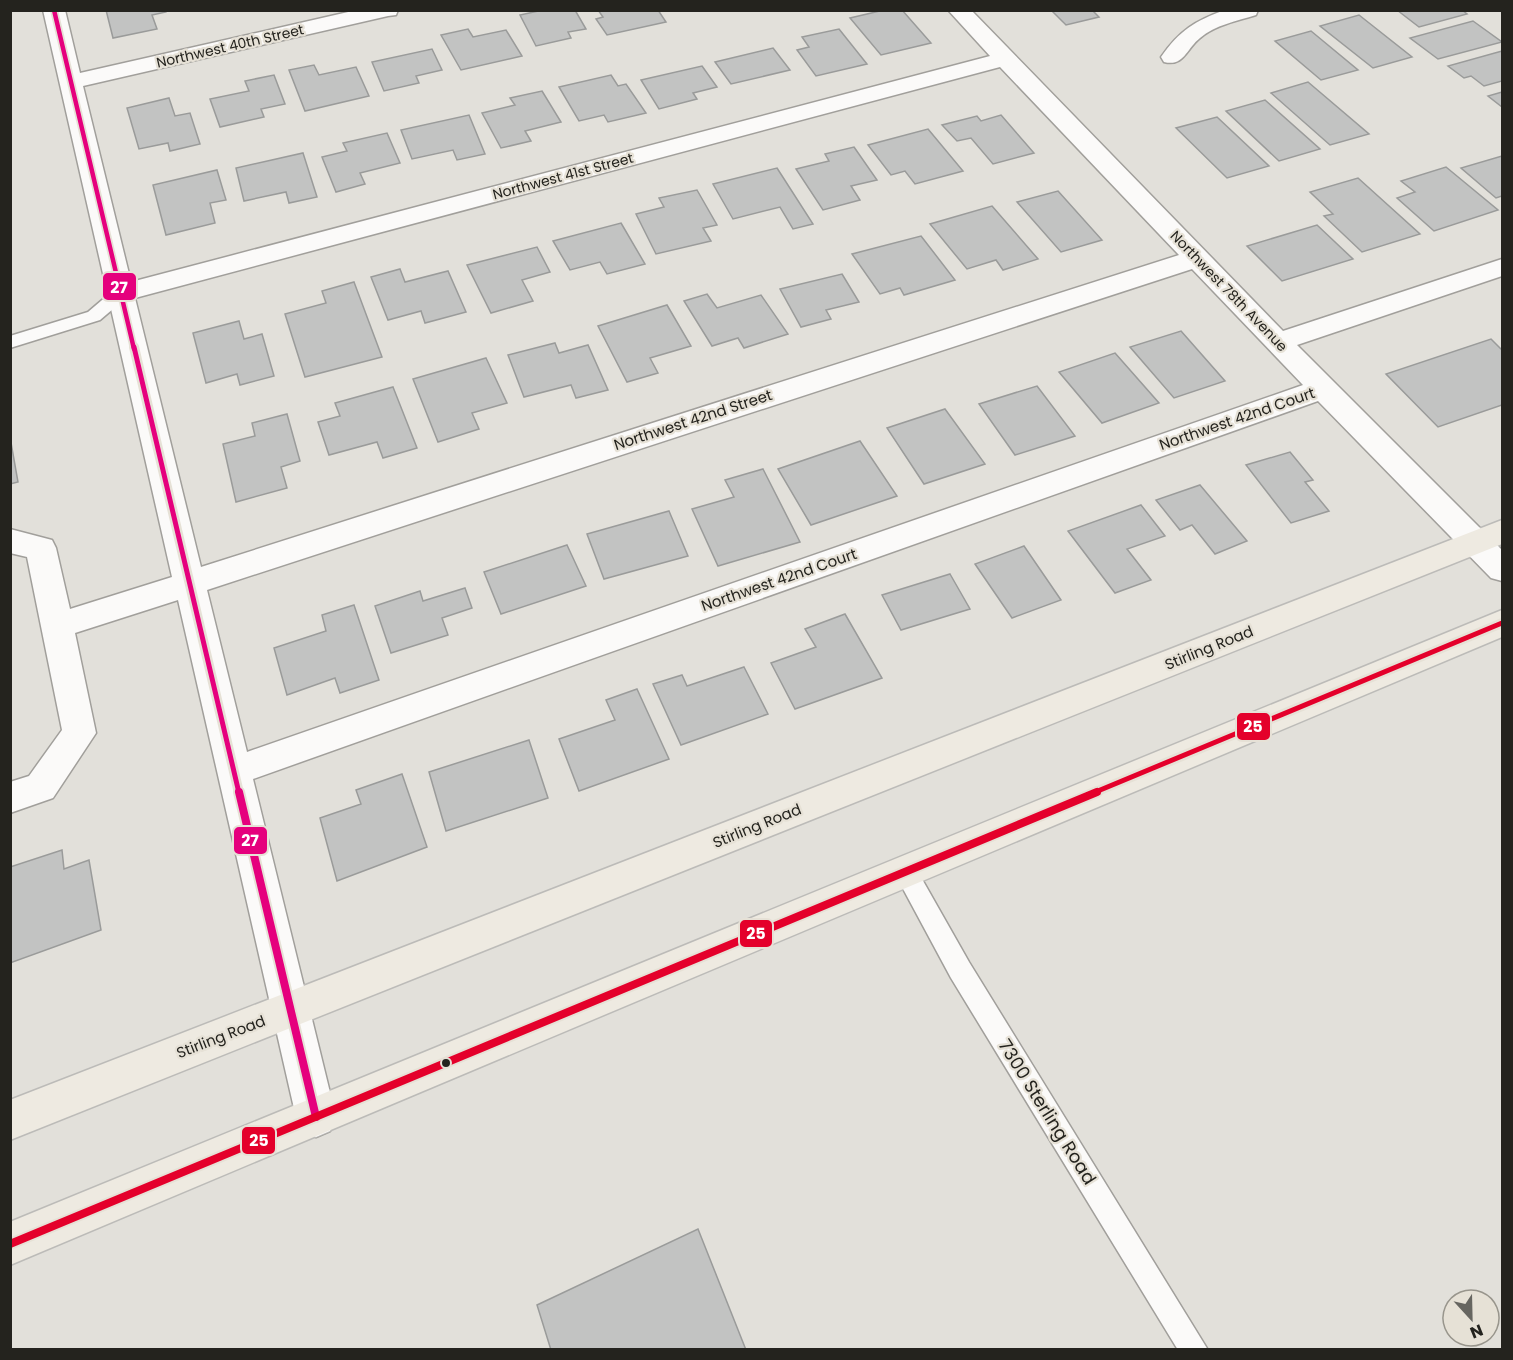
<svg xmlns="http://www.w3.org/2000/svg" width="1513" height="1360" font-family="Poppins,sans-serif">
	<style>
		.building { fill: #c2c3c2; stroke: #9a9b9a; stroke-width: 1.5 }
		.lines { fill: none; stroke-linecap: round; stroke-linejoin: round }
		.service-casing { stroke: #a19f9b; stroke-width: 3 }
		.minor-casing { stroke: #a19f9b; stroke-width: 3 }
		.primary-casing { stroke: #bcbbb8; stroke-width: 3 }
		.service { fill: #fbfaf9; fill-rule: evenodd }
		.minor { fill: #fbfaf9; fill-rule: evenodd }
		.primary { fill: #eeeae1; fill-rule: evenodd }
		.bus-1-far2-casing { stroke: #e6e1d6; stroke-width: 8 }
		.bus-1-far1-casing { stroke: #e6e1d6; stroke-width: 10 }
		.bus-1-casing { stroke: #e6e1d6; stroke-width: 12 }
		.bus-2-far1-casing { stroke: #e6e1d6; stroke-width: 10 }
		.bus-2-casing { stroke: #e6e1d6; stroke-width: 12 }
		.bus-1-far2 { stroke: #e5007d; stroke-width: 4.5 }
		.bus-1-far1 { stroke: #e5007d; stroke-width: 5 }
		.bus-1 { stroke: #e5007d; stroke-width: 8 }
		.bus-2-far1 { stroke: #e4002b; stroke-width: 5 }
		.bus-2 { stroke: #e4002b; stroke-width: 8 }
		.bus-dot { fill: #24231e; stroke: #e6e1d6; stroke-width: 2 }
		.labels { text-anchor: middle; stroke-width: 4.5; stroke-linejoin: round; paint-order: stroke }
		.far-street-label { font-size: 14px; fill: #24231e; stroke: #e6e1d6 }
		.street-label { font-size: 15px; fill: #24231e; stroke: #e6e1d6 }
		.near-street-label { font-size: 18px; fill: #24231e; stroke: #e6e1d6 }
		.line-badge { stroke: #e6e1d6; stroke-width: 2 }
		.badge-label { font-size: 16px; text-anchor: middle; font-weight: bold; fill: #fff }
	</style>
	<rect width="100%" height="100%" fill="#e2e0da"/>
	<g class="building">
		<path d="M106,10H166V12L152,15L157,29L113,38Z"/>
		<path d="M543,10H575L586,29L568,32L571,38L536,46L520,15Z"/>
		<path d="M598,10H658L666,22L607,35L596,19L603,17Z"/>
		<path d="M884,10H902L931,43L881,55L850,18Z"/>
		<path d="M1051,10H1092L1099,17L1066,25Z"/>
		<path d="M1397,10H1462L1467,14L1419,27Z"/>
		<path d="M1359,15L1412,57L1373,68L1320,26Z"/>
		<path d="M1473,21L1502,42L1438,59L1410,38Z"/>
		<path d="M468,29L473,37L506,30L522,56L461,70L441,35Z"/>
		<path d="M839,29L867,64L816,76L797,50L809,47L802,37Z"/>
		<path d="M1311,31L1358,70L1321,80L1275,41Z"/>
		<path d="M773,48L790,70L731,84L715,62Z"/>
		<path d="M432,49L442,70L416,76L419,83L384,91L372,62Z"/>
		<path d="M1502,51V81L1484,86L1471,76L1464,78L1448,66Z"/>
		<path d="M314,65L319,75L356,67L369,96L305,111L289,70Z"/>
		<path d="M702,66L717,87L693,93L697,99L659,109L641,80Z"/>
		<path d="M274,75L285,104L261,109L264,117L220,127L210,99L249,91L245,81Z"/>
		<path d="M611,75L618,86L626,84L646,113L608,122L604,115L579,121L559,87Z"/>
		<path d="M1308,82L1369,134L1330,145L1271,93Z"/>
		<path d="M542,91L561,122L525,131L531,141L501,148L482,113L515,105L510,98Z"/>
		<path d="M1502,92V107L1488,96Z"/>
		<path d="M169,98L175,116L190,113L200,144L170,151L168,143L139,149L127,108Z"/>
		<path d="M1265,100L1320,149L1279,161L1226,111Z"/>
		<path d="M469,115L485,154L457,160L453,150L412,159L401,130Z"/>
		<path d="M1001,115L1034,153L993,164L971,138L957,141L942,125L977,116L981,121Z"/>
		<path d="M1217,117L1269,166L1227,178L1176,128Z"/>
		<path d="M928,129L963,171L915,184L905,171L891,175L868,145Z"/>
		<path d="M387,133L400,163L360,173L365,184L336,192L322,157L347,151L343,143Z"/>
		<path d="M854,147L877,180L851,186L860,200L823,210L796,169L829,161L825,154Z"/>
		<path d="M303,153L317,197L289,203L286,192L244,201L236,168Z"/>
		<path d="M1502,156V196L1496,198L1461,168Z"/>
		<path d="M1446,167L1498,210L1434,231L1397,198L1415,192L1401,181Z"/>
		<path d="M777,168L813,224L793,229L780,207L733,219L713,184Z"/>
		<path d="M217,170L226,200L210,203L215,223L166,235L153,185Z"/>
		<path d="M1358,178L1420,234L1362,252L1324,216L1333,214L1310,192Z"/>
		<path d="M697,190L717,225L703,228L711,241L656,254L636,214L664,207L659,198Z"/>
		<path d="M1058,191L1102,240L1061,252L1017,202Z"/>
		<path d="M992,206L1038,259L1003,270L996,260L967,269L930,224Z"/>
		<path d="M621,223L645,264L607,274L600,262L570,270L553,241Z"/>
		<path d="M1317,225L1353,259L1282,281L1247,246Z"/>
		<path d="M921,236L955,280L904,295L900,288L880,294L852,254Z"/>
		<path d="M537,247L550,272L522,280L533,301L491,313L467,265Z"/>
		<path d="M400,269L405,282L448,271L466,312L425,323L421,311L388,320L371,277Z"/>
		<path d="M842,274L859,302L826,310L831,319L801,327L780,289Z"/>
		<path d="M354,282L382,357L305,377L285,314L326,303L322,291Z"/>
		<path d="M707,294L717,308L761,295L788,334L744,348L738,338L712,346L684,301Z"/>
		<path d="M667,305L691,346L650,358L658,373L627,382L598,326Z"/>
		<path d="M239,321L244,339L262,334L274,376L240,385L237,374L206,383L193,333Z"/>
		<path d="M1181,331L1225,381L1174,398L1130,347Z"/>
		<path d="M1491,339L1502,350V405L1438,427L1386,374Z"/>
		<path d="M555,343L559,353L588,345L608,390L576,398L571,385L524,397L508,355Z"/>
		<path d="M1115,353L1159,403L1102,423L1059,372Z"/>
		<path d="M486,358L507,403L472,413L479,429L438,442L413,379Z"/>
		<path d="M1037,386L1075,436L1015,455L979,404Z"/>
		<path d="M393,387L417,448L383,458L377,442L329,455L318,422L340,416L335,403Z"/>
		<path d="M945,409L985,464L924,484L887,428Z"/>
		<path d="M287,414L300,461L281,467L287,488L236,502L223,444L255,436L252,423Z"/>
		<path d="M10,437L18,482L10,484Z"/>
		<path d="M860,441L897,496L811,525L778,469Z"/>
		<path d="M1290,452L1313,480L1305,482L1329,511L1291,523L1246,465Z"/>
		<path d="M763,469L800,542L718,566L692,509L734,497L725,480Z"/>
		<path d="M1200,485L1247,541L1215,554L1192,525L1180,530L1156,500Z"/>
		<path d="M1141,505L1165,536L1127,549L1151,580L1115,593L1068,531Z"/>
		<path d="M669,511L688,556L604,579L587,534Z"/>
		<path d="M567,545L586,586L501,614L484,572Z"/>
		<path d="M1024,546L1061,600L1012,618L975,564Z"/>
		<path d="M950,574L970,609L901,630L882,595Z"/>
		<path d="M465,588L472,608L442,618L448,635L391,653L375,606L420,591L423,601Z"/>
		<path d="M354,605L379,680L340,693L335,678L287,695L274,648L326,631L322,615Z"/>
		<path d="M845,614L882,678L795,709L771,663L816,647L805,629Z"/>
		<path d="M744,667L768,714L681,745L653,684L682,675L687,686Z"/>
		<path d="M637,689L669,759L579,791L559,739L615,720L606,700Z"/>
		<path d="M529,740L548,798L446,831L429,772Z"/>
		<path d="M402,774L427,847L337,881L320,818L361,804L356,790Z"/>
		<path d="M62,850L64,869L89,860L101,930L10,963V867Z"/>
		<path d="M698,1229L746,1350H551L537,1305Z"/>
	</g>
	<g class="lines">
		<g class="service-casing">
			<g id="service">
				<path d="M121,287L127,289L129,293L127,297L100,320L10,348V336L88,312L115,289Z"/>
				<path d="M906,861L914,865L969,962L1208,1350H1178L951,978L894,872L898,865Z"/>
			</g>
		</g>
		<g class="minor-casing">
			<g id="minor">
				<path d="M43,10H65L80,73L357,10H398L396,15L388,16L83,86L131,282L990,56L948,10H971L1283,331L1502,259V276L1297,345L1502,550V581L1491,578L1318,401L253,779L336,1117L330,1131L316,1137L302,1131L296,1117L178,600L75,633L96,733L53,798L10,813V782L29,776L62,730L27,557L10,553V529L52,540L56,548L70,609L172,577ZM1000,67L1179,255L201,567L135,298ZM1192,269L1303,385L247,752L207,590Z"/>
				<path d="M1225,10H1258L1256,15C1237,21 1215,25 1200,38C1186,49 1184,67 1164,62L1161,57C1180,30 1195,21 1225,10Z"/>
			</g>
		</g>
		<g class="primary-casing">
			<g id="primary">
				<path d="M1502,520V544L10,1140V1100Z"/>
				<path d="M1502,610V637L10,1265V1222Z"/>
			</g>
		</g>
		<use href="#service" class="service"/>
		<use href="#minor" class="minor"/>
		<use href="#primary" class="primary"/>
		<g class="bus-1-far2-casing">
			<path id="bus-1-far2" d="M54,10L134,349"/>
		</g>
		<g class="bus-1-far1-casing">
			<path id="bus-1-far1" d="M134,347L239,793"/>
		</g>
		<g class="bus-1-casing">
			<path id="bus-1" d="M239,792L316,1117"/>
		</g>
		<g class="bus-2-far1-casing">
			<path id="bus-2-far1" d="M1093,793L1502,623"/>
		</g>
		<g class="bus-2-casing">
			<path id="bus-2" d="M10,1244L1097,792"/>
		</g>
		<use href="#bus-1-far2" class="bus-1-far2"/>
		<use href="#bus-1-far1" class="bus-1-far1"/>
		<use href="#bus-1" class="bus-1"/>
		<use href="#bus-2-far1" class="bus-2-far1"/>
		<use href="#bus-2" class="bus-2"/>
	</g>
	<circle class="bus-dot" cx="446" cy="1063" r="5"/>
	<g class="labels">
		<g class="far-street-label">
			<text transform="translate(230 46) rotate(-13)" y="5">Northwest 40th Street</text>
			<text transform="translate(563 176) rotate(-15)" y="5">Northwest 41st Street</text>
			<text transform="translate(1229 291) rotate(46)" y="5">Northwest 78th Avenue</text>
		</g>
		<g class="street-label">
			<text transform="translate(1237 419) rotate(-19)" y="5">Northwest 42nd Court</text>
			<text transform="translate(693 420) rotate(-18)" y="5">Northwest 42nd Street</text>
			<text transform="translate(779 580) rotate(-19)" y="5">Northwest 42nd Court</text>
			<text transform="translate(1209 648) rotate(-22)" y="5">Stirling Road</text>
			<text transform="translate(757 826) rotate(-22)" y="5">Stirling Road</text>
			<text transform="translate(221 1037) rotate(-21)" y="5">Stirling Road</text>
		</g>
		<g class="near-street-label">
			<text transform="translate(1047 1112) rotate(58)" y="6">7300 Sterling Road</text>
		</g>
	</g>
	<g class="line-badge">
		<rect x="102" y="272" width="35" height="29" rx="6" fill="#e5007d"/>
		<rect x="1236" y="712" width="35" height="29" rx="6" fill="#e4002b"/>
		<rect x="233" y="826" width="35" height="29" rx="6" fill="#e5007d"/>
		<rect x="739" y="919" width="34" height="29" rx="6" fill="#e4002b"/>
		<rect x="241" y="1126" width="35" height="29" rx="6" fill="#e4002b"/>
	</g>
	<g class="badge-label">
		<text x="119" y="293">27</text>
		<text x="1253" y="732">25</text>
		<text x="250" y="846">27</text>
		<text x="756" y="939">25</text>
		<text x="259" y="1146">25</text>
	</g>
	<rect width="1513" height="1360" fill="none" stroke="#24231e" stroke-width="24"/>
	<g transform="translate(1471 1318) rotate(158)"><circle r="28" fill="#e6e1d6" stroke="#98958c" stroke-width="1.5"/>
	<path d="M0-4.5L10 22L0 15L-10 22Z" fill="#666560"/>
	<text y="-9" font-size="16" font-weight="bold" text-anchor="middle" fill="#24231e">N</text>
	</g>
</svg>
